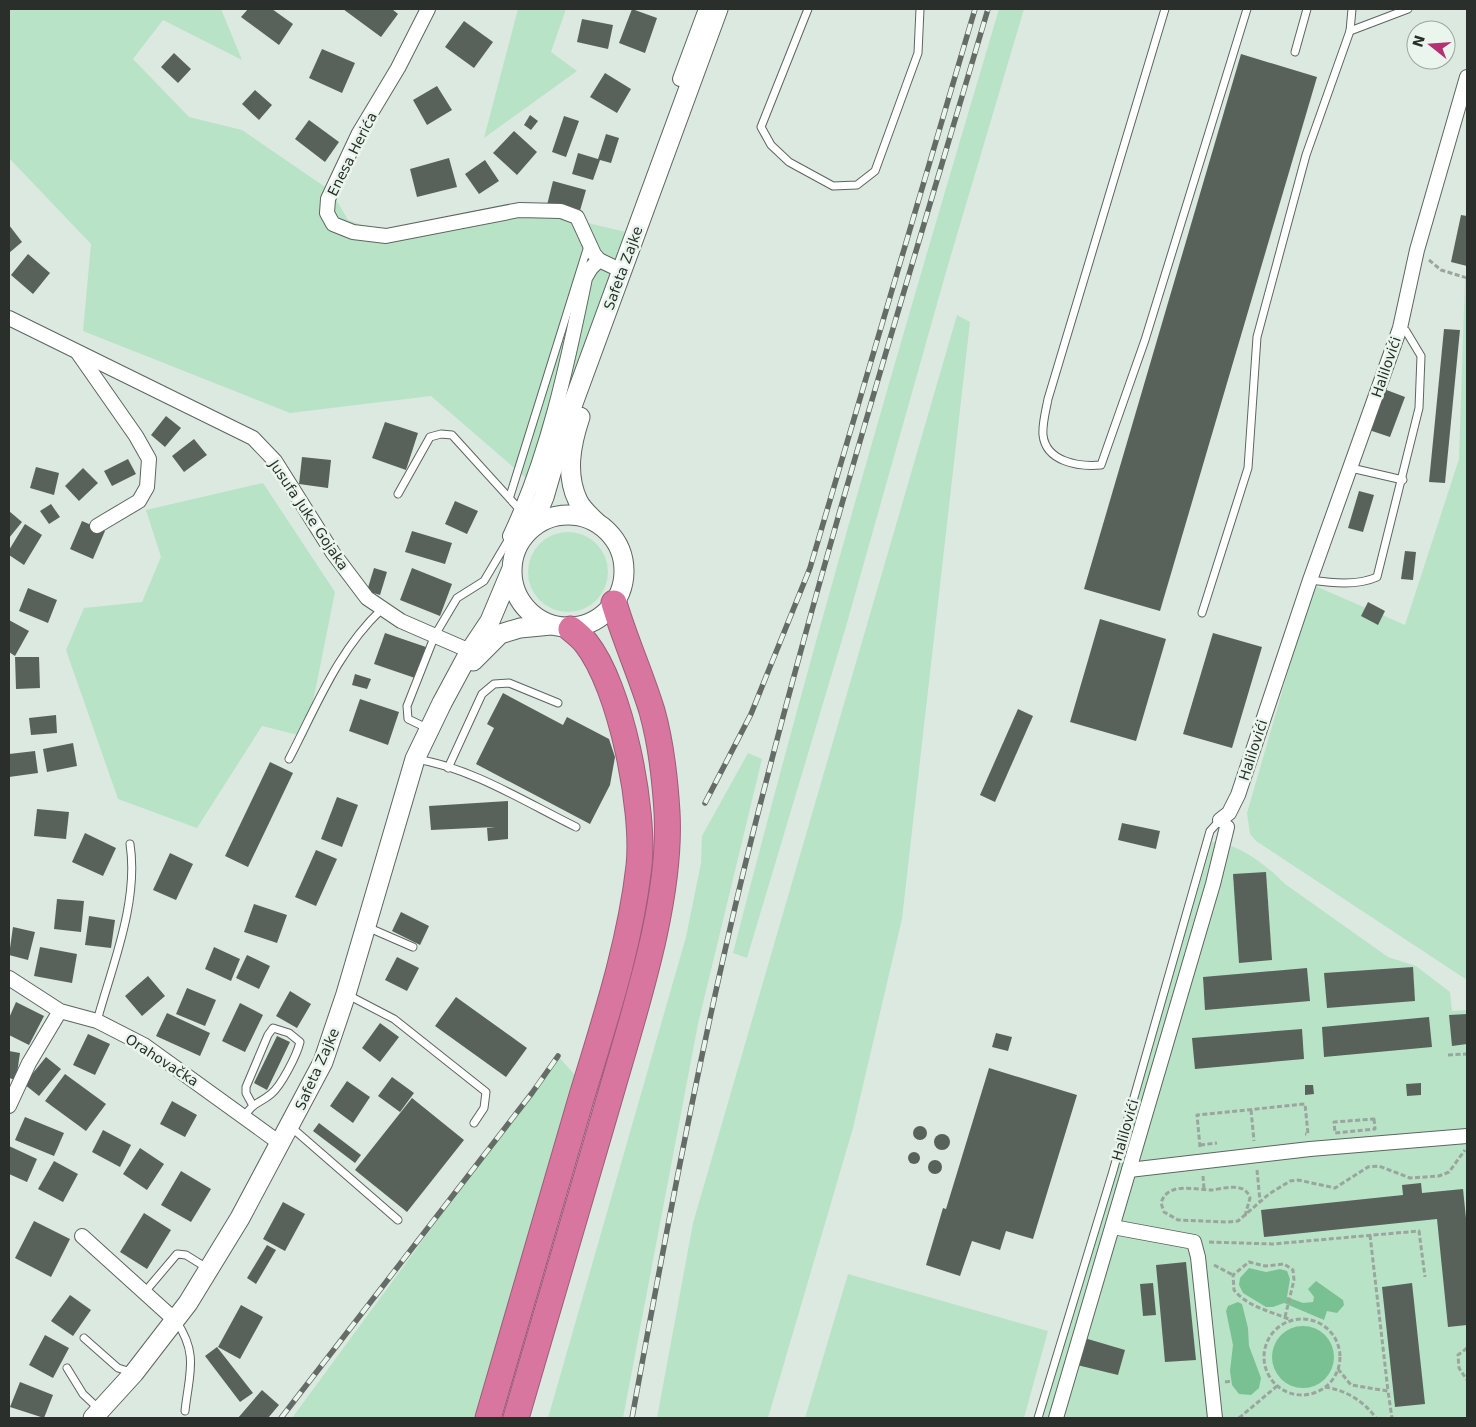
<svg xmlns="http://www.w3.org/2000/svg" width="1476" height="1427" font-family="'DejaVu Sans',sans-serif">
	<style>
		.green { fill: #b9e3c6 }
		.water { fill: #79c192 }
		.building { fill: #58625b }
		.lines { fill: none; stroke-linecap: round; stroke-linejoin: round }
		.lane-casing { stroke: #5c665f; stroke-width: 9 }
		.street-casing { stroke: #5c665f; stroke-width: 16 }
		.secondary-casing { stroke: #5c665f; stroke-width: 21 }
		.highway-casing { stroke: #9b5d77; stroke-width: 27 }
		.path { stroke: #9ba59e; stroke-width: 3; stroke-dasharray: 5 2.5; stroke-linecap: butt }
		.lane { stroke: #fff; stroke-width: 7 }
		.street { stroke: #fff; stroke-width: 14 }
		.secondary { stroke: #fff; stroke-width: 19 }
		.highway { stroke: #d876a0; stroke-width: 25 }
		.rail-casing { stroke: #656c67; stroke-width: 5.5 }
		.rail { stroke: #eaf6ed; stroke-width: 4; stroke-dasharray: 11; stroke-linecap: butt }
		.labels { text-anchor: middle; stroke-width: 5; stroke-linejoin: round; paint-order: stroke }
		.street-label { font-size: 14px; fill: #2a2f2c; stroke: #eaf6ed }
	</style>
	<rect width="100%" height="100%" fill="#dce9e0"/>
	<g class="green">
		<path d="M9,9H221L242,60L163,20L133,59L189,117L242,130L331,191L348,220L390,235L520,207L626,232L540,490L431,396L290,413L83,331L91,244L9,158Z"/>
		<path d="M518,9H566L551,52L577,71L484,138Z"/>
		<path d="M999,9H1024L948,265L847,623L747,958L733,953C814,636 906,322 999,9Z"/>
		<path d="M1465,279H1467V980L1256,841L1250,834L1247,813L1313,585L1405,625L1459,459Z"/>
		<path d="M957,315L970,322L902,919L853,1128L768,1418H657L693,1223Z"/>
		<path d="M263,483L335,592L306,737L262,726L197,828L118,799L66,650L84,608L142,602L161,557L146,510Z"/>
		<circle cx="568" cy="572" r="40"/>
		<path d="M748,753L762,759L698,1024L623,1418H548L686,937L701,863L702,836Z"/>
		<path d="M1212,842C1237,842 1269,867 1285,884L1388,957L1416,966L1450,992L1452,1011L1467,1010V1418H1042Z"/>
		<path d="M558,1056L583,1084L479,1418H292Z"/>
		<path d="M848,1274L1048,1331L1024,1418H805Z"/>
	</g>
	<g class="water">
		<path d="M1249,1268L1266,1272L1280,1269L1287,1271L1290,1279L1287,1297L1303,1303L1313,1302L1314,1297L1308,1289L1316,1281L1343,1300L1344,1305L1337,1313L1327,1311L1324,1320L1284,1303L1273,1307H1266L1243,1293L1239,1285L1240,1278Z"/>
		<path d="M1238,1302L1242,1304L1248,1328L1249,1346L1261,1378L1259,1388L1251,1395L1239,1394L1232,1385L1230,1371L1233,1345L1226,1311L1228,1306Z"/>
		<circle cx="1303" cy="1357" r="31"/>
	</g>
	<g class="building">
		<path d="M248,9H272L293,24L279,45L241,17Z"/>
		<path d="M343,9H392L398,14L381,37Z"/>
		<path d="M632,9L657,18L645,53L619,43Z"/>
		<path d="M582,19L613,25L608,49L577,42Z"/>
		<path d="M464,21L493,42L474,68L445,47Z"/>
		<path d="M322,49L355,63L342,93L309,78Z"/>
		<path d="M174,53L191,69L178,83L161,67Z"/>
		<path d="M1241,54L1317,77L1160,611L1084,589Z"/>
		<path d="M605,73L631,89L617,113L590,97Z"/>
		<path d="M437,86L452,110L427,125L413,100Z"/>
		<path d="M255,90L272,105L259,120L242,104Z"/>
		<path d="M530,115L538,121L531,130L524,125Z"/>
		<path d="M564,116L579,121L566,157L552,152Z"/>
		<path d="M309,120L339,142L325,162L295,139Z"/>
		<path d="M514,131L537,152L517,175L493,153Z"/>
		<path d="M606,134L619,138L611,163L600,160L593,180L572,174L578,153L598,159Z"/>
		<path d="M449,158L457,187L417,197L410,169Z"/>
		<path d="M485,160L499,181L479,194L465,174Z"/>
		<path d="M553,181L586,190L579,214L547,205Z"/>
		<path d="M1461,215L1467,216V266L1451,262Z"/>
		<path d="M9,225L22,242L9,253Z"/>
		<path d="M28,254L50,273L33,294L11,275Z"/>
		<path d="M1444,329L1460,330L1445,483L1429,482Z"/>
		<path d="M1384,389L1405,397L1390,437L1369,430Z"/>
		<path d="M166,416L181,428L165,447L151,435Z"/>
		<path d="M385,422L418,433L406,470L372,458Z"/>
		<path d="M194,439L207,455L184,472L172,456Z"/>
		<path d="M302,457L331,460L328,488L299,484Z"/>
		<path d="M128,459L136,474L112,486L104,471Z"/>
		<path d="M36,467L59,473L54,495L30,488Z"/>
		<path d="M83,468L98,483L79,501L65,486Z"/>
		<path d="M1359,491L1374,495L1363,532L1348,528Z"/>
		<path d="M455,501L478,511L467,534L445,524Z"/>
		<path d="M51,504L60,517L49,524L40,511Z"/>
		<path d="M9,511L22,522L9,538Z"/>
		<path d="M82,521L105,531L93,559L70,549Z"/>
		<path d="M25,524L42,535L24,565L9,555V550Z"/>
		<path d="M412,531L452,543L445,564L405,552Z"/>
		<path d="M1405,551L1416,552L1413,580L1401,579Z"/>
		<path d="M374,568L387,572L380,595L367,591Z"/>
		<path d="M412,568L452,584L440,616L400,600Z"/>
		<path d="M28,588L57,600L48,623L19,611Z"/>
		<path d="M1368,602L1385,611L1378,625L1361,616Z"/>
		<path d="M1100,619L1166,639L1136,741L1070,722Z"/>
		<path d="M9,620L29,631L15,656L9,652Z"/>
		<path d="M385,633L426,647L415,678L374,664Z"/>
		<path d="M1213,633L1262,647L1232,748L1183,734Z"/>
		<path d="M15,657H39L40,688L16,689Z"/>
		<path d="M355,674L371,679L367,689L352,685Z"/>
		<path d="M503,693L563,725L567,717L609,739L615,757L610,785L590,824L476,764L494,728L487,724Z"/>
		<path d="M360,699L399,712L388,745L349,731Z"/>
		<path d="M1018,709L1033,716L995,802L980,795Z"/>
		<path d="M56,715L57,733L31,735L29,718Z"/>
		<path d="M73,743L77,766L47,772L43,749Z"/>
		<path d="M35,751L38,773L9,777V754Z"/>
		<path d="M270,762L293,773L248,867L225,856Z"/>
		<path d="M337,797L358,805L342,847L321,839Z"/>
		<path d="M508,801V839L488,841L487,828L495,827L431,830L429,806Z"/>
		<path d="M37,809L69,812L66,839L34,836Z"/>
		<path d="M1122,823L1160,831L1156,849L1118,840Z"/>
		<path d="M85,833L116,848L103,876L72,862Z"/>
		<path d="M316,850L337,859L316,906L295,897Z"/>
		<path d="M170,853L193,864L176,900L153,890Z"/>
		<path d="M1266,872L1272,960L1239,963L1233,874Z"/>
		<path d="M57,899L84,901L81,932L54,929Z"/>
		<path d="M254,904L287,915L277,943L244,932Z"/>
		<path d="M401,912L429,926L420,945L392,931Z"/>
		<path d="M89,916L115,920L111,948L85,945Z"/>
		<path d="M13,927L35,932L28,960L9,955Z"/>
		<path d="M40,947L77,954L72,983L34,976Z"/>
		<path d="M214,947L240,959L231,981L205,969Z"/>
		<path d="M247,955L270,966L259,989L236,978Z"/>
		<path d="M397,957L419,968L407,991L385,980Z"/>
		<path d="M1413,967L1415,1001L1327,1008L1324,973Z"/>
		<path d="M1307,968L1310,1001L1205,1010L1203,977Z"/>
		<path d="M148,976L165,996L142,1016L125,996Z"/>
		<path d="M187,988L216,1000L205,1026L176,1014Z"/>
		<path d="M290,991L311,1004L297,1028L276,1016Z"/>
		<path d="M456,997L527,1048L506,1077L435,1026Z"/>
		<path d="M16,1002L44,1016L29,1045L9,1035V1018Z"/>
		<path d="M240,1003L263,1015L245,1052L222,1041Z"/>
		<path d="M167,1013L210,1033L200,1056L156,1036Z"/>
		<path d="M1467,1014V1044L1452,1046L1449,1015Z"/>
		<path d="M1429,1017L1432,1047L1324,1057L1322,1027Z"/>
		<path d="M380,1023L399,1037L380,1062L362,1048Z"/>
		<path d="M1302,1029L1304,1059L1195,1069L1192,1038Z"/>
		<path d="M996,1033L1012,1037L1008,1051L992,1047Z"/>
		<path d="M88,1034L110,1044L95,1075L73,1065Z"/>
		<path d="M277,1036L290,1042L267,1090L254,1083Z"/>
		<path d="M9,1051L20,1053L16,1080L9,1078Z"/>
		<path d="M46,1057L61,1069L39,1096L24,1084Z"/>
		<path d="M989,1068L1077,1095L1033,1239L1006,1231L1000,1250L972,1241L960,1276L926,1265L943,1208L946,1209Z"/>
		<path d="M65,1074L106,1104L86,1131L45,1101Z"/>
		<path d="M392,1077L414,1093L400,1112L378,1096Z"/>
		<path d="M347,1081L370,1097L353,1123L330,1106Z"/>
		<path d="M1421,1083V1095L1407,1096L1406,1084Z"/>
		<path d="M1305,1085H1313L1314,1094L1305,1095Z"/>
		<path d="M412,1098L464,1140L407,1212L355,1170Z"/>
		<path d="M172,1101L197,1115L185,1137L160,1124Z"/>
		<path d="M25,1117L64,1133L54,1156L15,1140Z"/>
		<path d="M319,1123L361,1155L355,1163L313,1131Z"/>
		<circle cx="920" cy="1133" r="7"/>
		<path d="M103,1130L131,1145L120,1167L92,1152Z"/>
		<circle cx="942" cy="1142" r="8"/>
		<path d="M9,1146L37,1159L27,1182L9,1174Z"/>
		<path d="M140,1148L164,1164L147,1190L123,1174Z"/>
		<circle cx="914" cy="1158" r="6"/>
		<circle cx="935" cy="1167" r="7"/>
		<path d="M54,1161L78,1174L63,1202L38,1189Z"/>
		<path d="M181,1171L211,1189L191,1222L161,1205Z"/>
		<path d="M1421,1183L1422,1193L1463,1189L1467,1228V1325L1448,1327L1437,1219L1264,1237L1261,1210L1403,1195L1402,1185Z"/>
		<path d="M283,1202L305,1214L285,1251L263,1239Z"/>
		<path d="M144,1213L171,1230L147,1269L120,1252Z"/>
		<path d="M34,1221L70,1239L51,1277L15,1258Z"/>
		<path d="M267,1245L276,1250L256,1284L247,1278Z"/>
		<path d="M1186,1262L1196,1360L1165,1362L1156,1265Z"/>
		<path d="M1153,1283L1156,1315L1143,1316L1140,1284Z"/>
		<path d="M1412,1283L1425,1404L1395,1407L1382,1287Z"/>
		<path d="M70,1295L91,1310L73,1336L51,1321Z"/>
		<path d="M241,1305L263,1317L240,1359L218,1347Z"/>
		<path d="M45,1335L69,1348L53,1378L29,1365Z"/>
		<path d="M1081,1337L1125,1350L1118,1375L1073,1364Z"/>
		<path d="M217,1347L253,1393L240,1402L205,1356Z"/>
		<path d="M20,1382L53,1395L44,1418L10,1407Z"/>
		<path d="M262,1390L279,1405L268,1418H238Z"/>
	</g>
	<g class="lines">
		<g class="lane-casing">
			<g id="lane">
				<path d="M808,9L761,127L771,145L789,162L833,186L857,185L875,171L918,53L920,9"/>
				<path d="M1165,9L1048,399C1046,410 1042,424 1043,435C1046,462 1079,467 1101,465L1145,340L1247,9"/>
				<path d="M1350,31L1408,9"/>
				<path d="M1295,52L1307,9"/>
				<path d="M1351,468L1403,480"/>
				<path d="M398,494L430,437L441,434L452,435L521,511"/>
				<path d="M510,496L588,246"/>
				<path d="M1310,580C1332,583 1357,586 1377,577L1419,408L1421,356L1406,331L1400,328"/>
				<path d="M1202,613L1248,468L1257,337L1306,155L1350,31L1352,9"/>
				<path d="M429,729L408,719L407,706L435,635L457,598L484,581L510,537"/>
				<path d="M289,759C316,707 338,650 382,609"/>
				<path d="M416,759C472,768 525,802 576,827"/>
				<path d="M448,768L482,694L494,684L509,683L558,703"/>
				<path d="M367,927L413,947"/>
				<path d="M346,994L394,1019L486,1092L484,1108L474,1123"/>
				<path d="M97,1021C112,966 139,902 130,844"/>
				<path d="M244,1117C253,1102 259,1104 271,1094C281,1086 297,1055 300,1042L289,1033L273,1028L268,1035L246,1087V1093L252,1104"/>
				<path d="M291,1127L398,1220"/>
				<path d="M144,1293L177,1254L186,1255L207,1268"/>
				<path d="M176,1321C199,1354 189,1374 185,1411"/>
				<path d="M84,1338L118,1368L131,1372"/>
				<path d="M67,1368L83,1394L100,1410"/>
				<path d="M1038,1418L1113,1171L1210,831L1220,820"/>
			</g>
		</g>
		<g class="street-casing">
			<g id="street">
				<path d="M428,9L398,68L359,133L328,199L327,213L333,224L353,232L386,236L519,210L561,211L577,217L594,254L599,260L591,268L585,278C567,366 548,455 510,536L516,549"/>
				<path d="M680,79L706,9"/>
				<path d="M599,260L622,271"/>
				<path d="M9,318L253,438L275,461L333,553L367,598L401,621L470,651"/>
				<path d="M78,353L136,436L149,459L147,487L139,501L97,526"/>
				<path d="M1220,820L1229,813L1238,795L1310,580L1400,328L1417,250L1467,77"/>
				<path d="M9,978L60,1011L97,1021L144,1045L281,1144"/>
				<path d="M9,1106L29,1063L60,1011"/>
				<path d="M1129,1170L1310,1149L1467,1136"/>
				<path d="M1113,1227L1194,1242L1198,1257L1215,1418"/>
				<path d="M82,1236L176,1321"/>
				<path d="M1056,1418L1213,884L1227,827"/>
			</g>
		</g>
		<g class="secondary-casing">
			<g id="secondary">
				<path d="M580,417C571,444 565,474 578,501C582,509 590,516 596,522"/>
				<circle cx="568" cy="571" r="56"/>
				<path d="M531,528L544,497L564,428L718,9"/>
				<path d="M473,661L500,634L520,628L551,625"/>
				<path d="M93,1418L134,1373L188,1303L240,1218L323,1062L346,994L415,759L442,703L470,651L490,621L511,571"/>
			</g>
		</g>
		<g class="highway-casing">
			<g id="highway">
				<path d="M488,1418C519,1312 550,1206 581,1099C604,1023 630,946 639,866C645,810 621,687 586,643C582,638 576,633 571,629"/>
				<path d="M516,1418C548,1310 579,1201 611,1093C635,1009 672,899 667,812C665,779 661,743 652,711C641,675 625,640 614,603"/>
			</g>
		</g>
		<g class="path">
			<path d="M1429,260L1441,270L1467,278"/>
			<path d="M1448,1055L1467,1054"/>
			<path d="M1251,1110L1254,1141"/>
			<path d="M1374,1119L1375,1129L1335,1133L1334,1122Z"/>
			<path d="M1200,1145L1217,1143"/>
			<path d="M1200,1147L1197,1115L1305,1104L1308,1134H1305"/>
			<path d="M1257,1170L1260,1201"/>
			<path d="M1203,1176L1204,1189"/>
			<path d="M1245,1216L1250,1198C1245,1181 1223,1189 1211,1190C1195,1190 1168,1181 1161,1203L1164,1212L1178,1220L1227,1222L1238,1221L1269,1194L1290,1181L1298,1180L1335,1188L1368,1167L1379,1166L1410,1178L1439,1176L1449,1172L1465,1150"/>
			<path d="M1370,1235L1388,1391"/>
			<path d="M1209,1242L1273,1244L1419,1231L1425,1277"/>
			<path d="M1214,1265L1233,1275"/>
			<path d="M1285,1317L1294,1280L1293,1270L1284,1264L1265,1266L1249,1262L1233,1275L1234,1290C1249,1308 1271,1311 1291,1320"/>
			<circle cx="1302" cy="1357" r="38"/>
			<path d="M1467,1348L1458,1355L1459,1368L1467,1380"/>
			<path d="M1338,1369L1351,1385L1388,1391L1392,1418"/>
			<path d="M1225,1382L1232,1381"/>
			<path d="M1325,1387C1345,1390 1364,1401 1376,1418"/>
			<path d="M1239,1418L1277,1386"/>
		</g>
		<use href="#lane" class="lane"/>
		<use href="#street" class="street"/>
		<use href="#secondary" class="secondary"/>
		<use href="#highway" class="highway"/>
		<g class="rail-casing">
			<g id="rail">
				<path d="M705,803L751,714L810,568L975,9"/>
				<path d="M281,1418L532,1093L558,1056"/>
				<path d="M632,1418C671,1205 711,992 766,782C833,522 912,266 988,9"/>
			</g>
		</g>
		<use href="#rail" class="rail"/>
	</g>
	<g class="labels">
		<g class="street-label">
			<text transform="translate(352 154) rotate(-63)" y="5">Enesa Herića</text>
			<text transform="translate(623 268) rotate(-70)" y="5">Safeta Zajke</text>
			<text transform="translate(1386 367) rotate(-71)" y="5">Halilovići</text>
			<text transform="translate(309 515) rotate(56)" y="5">Jusufa Juke Gojaka</text>
			<text transform="translate(1253 750) rotate(-72)" y="5">Halilovići</text>
			<text transform="translate(162 1060) rotate(33)" y="5">Orahovačka</text>
			<text transform="translate(317 1069) rotate(-66)" y="5">Safeta Zajke</text>
			<text transform="translate(1125 1130) rotate(-74)" y="5">Halilovići</text>
		</g>
	</g>
	<rect width="1476" height="1427" fill="none" stroke="#2a2f2c" stroke-width="20"/>
	<g transform="translate(1431 45) rotate(287)"><circle r="24" fill="#eaf6ed" stroke="#9da6a0"/>
	<path d="M0-4L9 19L0 12L-9 19Z" fill="#b63074"/>
	<text y="-8" font-size="14" font-weight="bold" text-anchor="middle" fill="#2a2f2c">N</text>
	</g>
</svg>
